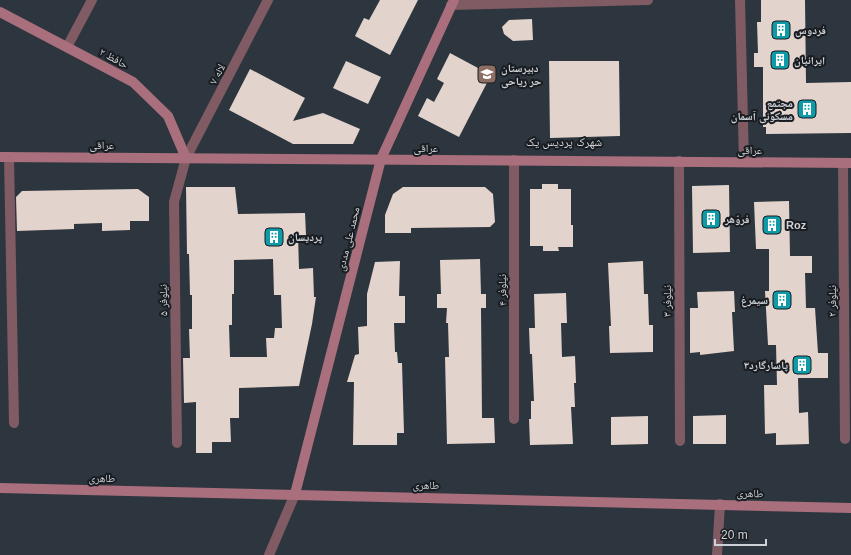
<svg xmlns="http://www.w3.org/2000/svg" width="851" height="555" font-family="Arial,'Noto Naskh Arabic',sans-serif">
	<style>
		.building { fill: #e3d3cd; fill-rule: evenodd }
		.lines { fill: none; stroke-linecap: round; stroke-linejoin: round }
		.street { stroke: #805b63; stroke-width: 10 }
		.secondary { stroke: #aa6f7d; stroke-width: 10 }
		.labels { text-anchor: middle; stroke-width: 4; stroke-linejoin: round; paint-order: stroke }
		.poi-label { font-size: 11px; font-weight: bold; fill: #cdd2d8; stroke: #191d21; text-anchor: start }
		.street-label { font-size: 11px; fill: #cdd2d8; stroke: #191d21 }
		.neighbourhood-label { font-size: 12px; fill: #cdd2d8; stroke: #191d21 }
	</style>
	<rect width="100%" height="100%" fill="#2d363e"/>
	<g class="building">
		<path d="M380,0H418L390,55L355,36L364,18L369,20Z"/>
		<path d="M761,0H805L806,83L851,82V133L766,134V127H763V67H754V53H758L757,22H761Z"/>
		<path d="M532,19L533,40L513,41L504,34L502,27L509,20Z"/>
		<path d="M450,53L491,75L459,137L418,116L427,98L434,102L444,83L437,79Z"/>
		<path d="M346,61L381,77L368,104L333,88Z"/>
		<path d="M549,61H619L620,136L550,138Z"/>
		<path d="M250,69L305,98L293,121L323,113L360,129L353,144H293L229,110Z"/>
		<path d="M542,184H558V189H571V225H573V247H558L559,251H543V246H530V189H542Z"/>
		<path d="M729,185L730,252L693,253L692,186Z"/>
		<path d="M186,187H235L238,214L305,213L306,235H298L299,269L313,268L314,297H316L312,324L299,386L239,388V418H230L231,442H212V453H196V402L184,403L183,358H190L189,329H192V295H190L189,254H187ZM273,259L274,295H281L282,328H275L274,338H266L267,357H230L229,325H232V294H234V260Z"/>
		<path d="M403,187H485L493,194L495,222L490,227L411,228V233H385V215L393,194Z"/>
		<path d="M138,189L149,197V221H130V230L102,231V223L74,224V229L17,231L16,197L22,191Z"/>
		<path d="M789,201L790,256H812V273H805L806,308H815L818,353H828V378H798L799,413L808,412L809,444L776,445V433L765,434L764,385H777L776,345H768L765,291H769V249H756L754,202Z"/>
		<path d="M480,259L481,294H486V308H481L482,418H494L495,443L447,444L445,357H449L448,323H446L447,308H437V294H441L440,260Z"/>
		<path d="M400,261L399,296H405V323H394L395,352H397L398,363H402L404,433H397V445H353L354,382H347L355,355L359,354L358,327L367,326V294L375,262Z"/>
		<path d="M643,261L644,294H648L649,325H653V352L610,353L609,326H611L608,263Z"/>
		<path d="M734,291L735,312H732L734,351L700,355V352L690,353V308H698L697,292Z"/>
		<path d="M566,293L567,323H561L562,357L575,356L576,383H574L575,407H571L573,444L530,445L529,419H531V401H534L532,354H530L529,328H535L534,294Z"/>
		<path d="M726,415V444H693V416Z"/>
		<path d="M648,416V444L611,445V417Z"/>
	</g>
	<g class="lines">
		<g class="street">
			<path d="M740,0L744,162"/>
			<path d="M451,5L648,0"/>
			<path d="M67,47L92,0"/>
			<path d="M9,157L14,423"/>
			<path d="M679,161L680,441"/>
			<path d="M843,163L845,439"/>
			<path d="M514,419V160"/>
			<path d="M177,443L174,202L186,158L268,0"/>
			<path d="M269,555L295,494"/>
			<path d="M717,555L720,504"/>
		</g>
		<g class="secondary">
			<path d="M0,12L133,82L168,116L186,158"/>
			<path d="M0,157L851,163"/>
			<path d="M0,488L851,508"/>
			<path d="M295,494L381,159L454,0"/>
		</g>
	</g>
	<defs>
		<g id="building-square" transform="scale(1)"><rect x="-9" y="-9" width="18" height="18" rx="4" fill="#0f9aa8" stroke="#191d21"/><path d="M-4-6H4V6H1V3H-1V6H-4ZM-2.5-4.3h1.7v1.8h-1.7ZM.8-4.3h1.7v1.8H.8ZM-2.5-1h1.7V.8h-1.7ZM.8-1h1.7V.8H.8Z" fill="#fff"/></g>
		<g id="school-square" transform="scale(1)"><rect x="-9" y="-9" width="18" height="18" rx="4" fill="#8d6e63" stroke="#191d21"/><path d="M0-5L7-2L0 1L-7-2ZM-4 1L0 2.5L4 1V4Q0 6-4 4Z" fill="#fff"/></g>
	</defs>
	<g fill-rule="evenodd">
		<use href="#building-square" x="781" y="30"/>
		<use href="#building-square" x="780" y="60"/>
		<use href="#school-square" x="487" y="74"/>
		<use href="#building-square" x="807" y="109"/>
		<use href="#building-square" x="711" y="219"/>
		<use href="#building-square" x="772" y="225"/>
		<use href="#building-square" x="274" y="237"/>
		<use href="#building-square" x="782" y="300"/>
		<use href="#building-square" x="802" y="365"/>
	</g>
	<g class="labels">
		<g class="poi-label">
			<text x="795" y="34">فردوس</text>
			<text x="794" y="64">ایرانیان</text>
			<text x="501" y="72">دبیرستان<tspan x="501" dy="13">حر ریاحی</tspan></text>
			<text x="793" y="107" text-anchor="end">مجتمع<tspan x="793" dy="13">مسکونی آسمان</tspan></text>
			<text x="725" y="223">فروّهر</text>
			<text x="786" y="229">Roz</text>
			<text x="288" y="241">پردیسان</text>
			<text x="768" y="304" text-anchor="end">سیمرغ</text>
			<text x="788" y="369" text-anchor="end">پاسارگارد۳</text>
		</g>
		<g class="street-label">
			<text transform="translate(114 58) rotate(28)" y="4">حافظ ۲</text>
			<text transform="translate(217 74) rotate(-62)" y="4">لاله ۷</text>
			<text x="102" y="149">عراقی</text>
			<text x="426" y="152">عراقی</text>
			<text x="750" y="154">عراقی</text>
			<text transform="translate(348 239) rotate(-76)" y="4">محمد علی مددی</text>
			<text transform="translate(502 290) rotate(-90)" y="4">نیلوفر ۴</text>
			<text transform="translate(163 300) rotate(-91)" y="4">نیلوفر ۵</text>
			<text transform="translate(667 301) rotate(-90)" y="4">نیلوفر ۳</text>
			<text transform="translate(832 301) rotate(-90)" y="4">نیلوفر ۲</text>
			<text transform="translate(102 478) rotate(1)" y="4">طاهری</text>
			<text transform="translate(426 485) rotate(1)" y="4">طاهری</text>
			<text transform="translate(750 493) rotate(2)" y="4">طاهری</text>
		</g>
		<g class="neighbourhood-label">
			<text x="564" y="146">شهرک پردیس یک</text>
		</g>
	</g>
	<path d="M715 539v6h51v-6" fill="none" stroke="#cdd2d8" stroke-width="2"/>
	<text x="721" y="539" font-size="12" fill="#cdd2d8" stroke="#191d21" stroke-width="3" paint-order="stroke">20 m</text>
</svg>
